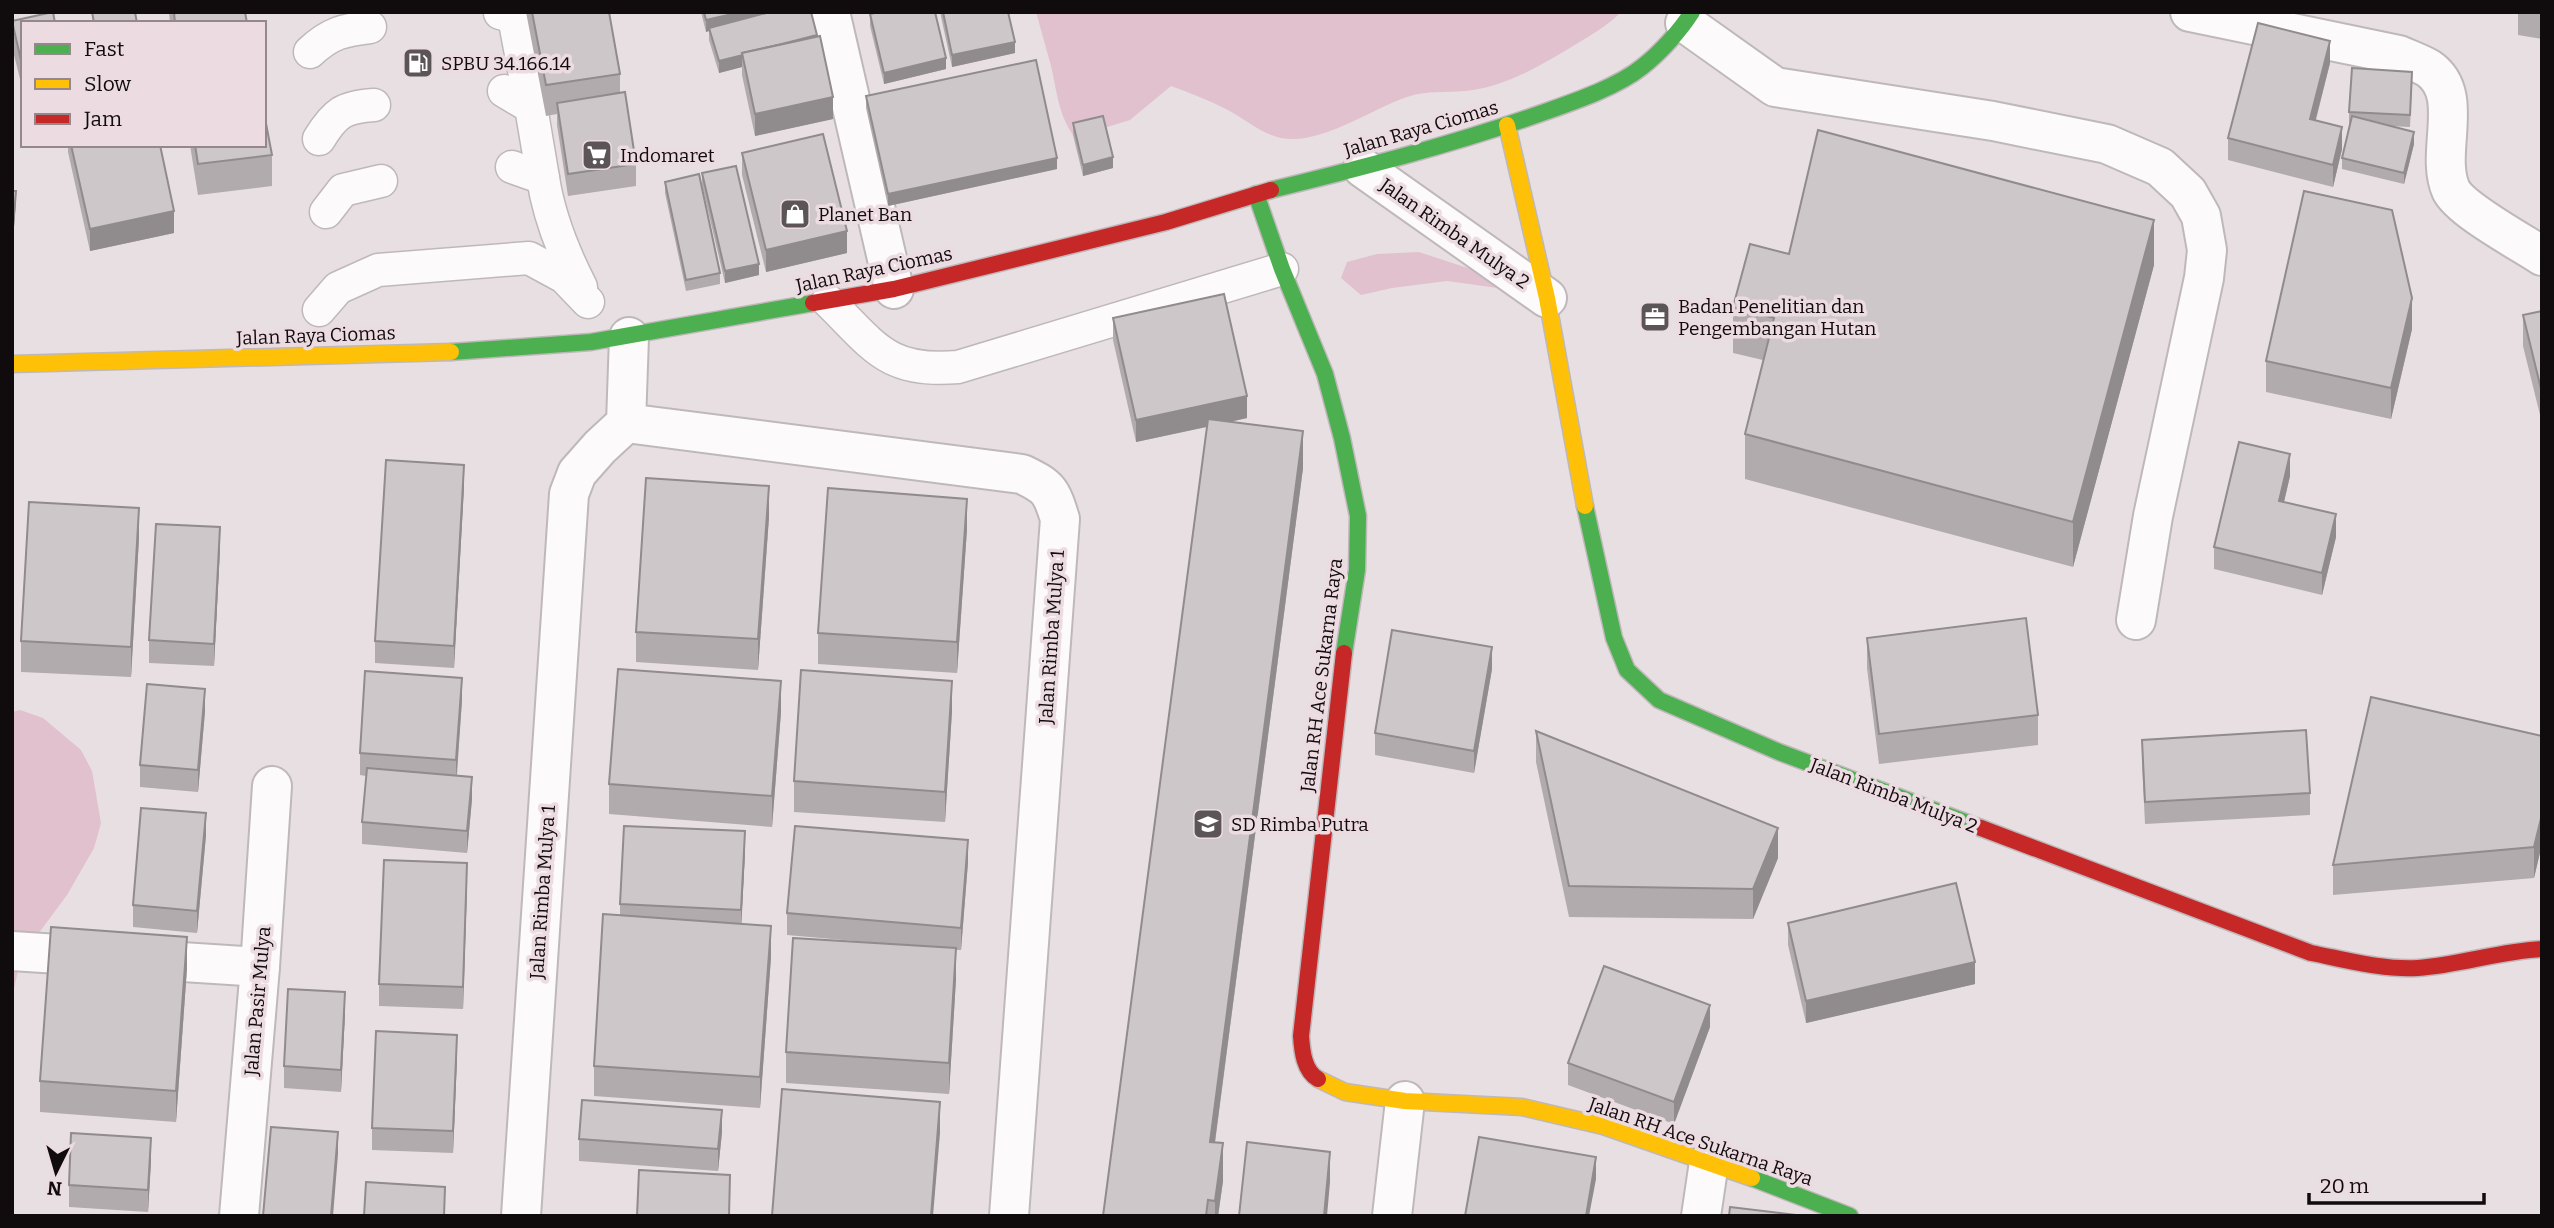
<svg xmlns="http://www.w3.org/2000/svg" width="2554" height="1228" font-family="Bitter,serif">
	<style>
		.green { fill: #e1c1cd }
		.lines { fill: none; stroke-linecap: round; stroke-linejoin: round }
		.lane-casing { stroke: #bfb8ba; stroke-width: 35 }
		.street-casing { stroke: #bfb8ba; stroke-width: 42 }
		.fast-casing { stroke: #bfb8ba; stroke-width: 19 }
		.slow-casing { stroke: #bfb8ba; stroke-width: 19 }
		.jam-casing { stroke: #bfb8ba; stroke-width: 19 }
		.lane { stroke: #fcfafb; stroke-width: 32 }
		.street { stroke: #fcfafb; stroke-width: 38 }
		.fast { stroke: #4caf50; stroke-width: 16 }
		.slow { stroke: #ffc107; stroke-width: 16 }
		.jam { stroke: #c62828; stroke-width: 16 }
		.wall { fill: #b1abad }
		.shaded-wall { fill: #908b8d }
		.building { fill: #cec7c9; stroke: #908b8d; stroke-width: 2 }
		.labels { text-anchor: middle; stroke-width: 7; stroke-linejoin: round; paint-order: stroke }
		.poi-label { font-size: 19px; fill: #100b0d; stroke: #ecdbe1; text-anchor: start }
		.street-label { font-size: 19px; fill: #100b0d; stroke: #ecdbe1 }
	</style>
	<rect width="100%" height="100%" fill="#e8dfe2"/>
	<g class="green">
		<path d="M1036,12H1621C1608,26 1589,36 1573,46C1540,66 1505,87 1465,91C1445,93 1427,90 1407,97C1369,110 1317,148 1277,137C1259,132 1242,117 1226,109C1208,100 1190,93 1171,86L1130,120L1104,128L1102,136L1073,135C1058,113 1057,91 1051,66C1046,48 1041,30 1036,12Z"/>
		<path d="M1419,252L1501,279L1498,288L1447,281L1392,288L1361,295L1341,278L1347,262L1377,254Z"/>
		<path d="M20,710L43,718L81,750L92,771L101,823L94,848L67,895L21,957L12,998V712Z"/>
	</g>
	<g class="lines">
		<g class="lane-casing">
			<g id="lane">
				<path d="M500,13L514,17L531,107"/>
				<path d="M310,52C330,33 344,30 370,27"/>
				<path d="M504,91L531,107L543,178"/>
				<path d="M319,139C335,113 343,107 374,105"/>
				<path d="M512,167L543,178C549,217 563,252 581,287"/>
				<path d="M326,212L343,190L381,181"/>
				<path d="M828,301C875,347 887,373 958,367L1282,269"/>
				<path d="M319,310L338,288L378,270L529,258L564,277L588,302"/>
			</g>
		</g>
		<g class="street-casing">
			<g id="street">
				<path d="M830,12L894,289"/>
				<path d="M2190,12L2399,55C2408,59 2419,63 2428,68C2467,94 2434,152 2451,190C2461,210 2521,242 2542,256"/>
				<path d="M1685,23L1775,87L1993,121L2107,144L2160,167L2188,193L2201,216L2207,250L2204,278L2153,516L2136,620"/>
				<path d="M1363,168L1547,298"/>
				<path d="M626,423L1022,474C1049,487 1051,490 1060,519L1009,1216"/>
				<path d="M12,951L260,967"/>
				<path d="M239,1216L260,967L272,786"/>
				<path d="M521,1216L569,494L577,473L600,447L626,423L629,337"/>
				<path d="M1392,1216L1405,1101"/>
				<path d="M1701,1216L1709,1162"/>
			</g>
		</g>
		<g class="fast-casing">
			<g id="fast">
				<path d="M1271,190C1361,168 1451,145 1539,114C1570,103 1616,88 1642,67C1660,53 1680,31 1692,12"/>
				<path d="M1256,194L1282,269L1325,374L1342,438L1358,516L1357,570L1344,653"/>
				<path d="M451,352L591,342L813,303"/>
				<path d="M1585,506L1614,638L1627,670L1659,700L1779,752L1981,828"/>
				<path d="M1752,1178L1850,1216"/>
			</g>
		</g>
		<g class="slow-casing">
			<g id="slow">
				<path d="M1507,125L1547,298L1585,506"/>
				<path d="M12,364L451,352"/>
				<path d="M1318,1079L1345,1092L1405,1101L1522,1107L1603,1126L1752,1178"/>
			</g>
		</g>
		<g class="jam-casing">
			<g id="jam">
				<path d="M813,303L894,289L1166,222L1271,190"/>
				<path d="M1981,828L2311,953C2347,960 2382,970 2418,968C2460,965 2500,951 2542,949"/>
				<path d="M1318,1079C1304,1071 1302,1051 1301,1036L1344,653"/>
			</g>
		</g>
		<use href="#lane" class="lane"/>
		<use href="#street" class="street"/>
		<use href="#fast" class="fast"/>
		<use href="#slow" class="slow"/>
		<use href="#jam" class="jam"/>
	</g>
	<g class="wall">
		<path d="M169,12H245L247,23H170Z"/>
		<path d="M526,12H609L620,74V93L636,164V186L568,196L557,125V114L546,116Z"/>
		<path d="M701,12H811L817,37L833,119L755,136L742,75V67L719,73L709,40V31L706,32Z"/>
		<path d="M940,12H1008L1015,53L952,67Z"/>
		<path d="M2518,12H2542V39L2518,35Z"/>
		<path d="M870,14L946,69L884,84L870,26Z"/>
		<path d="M12,21L23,23V91L12,47Z"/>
		<path d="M2330,63L2316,120L2342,149L2333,187L2228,160V138Z"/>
		<path d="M2412,83L2410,127L2389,126L2414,144L2404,184L2342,169V158L2351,123H2349V112Z"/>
		<path d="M866,96L1057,169L888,206L866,108Z"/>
		<path d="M1073,123L1113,168L1083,176L1073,135Z"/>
		<path d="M68,145H160L174,233L90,251L68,152Z"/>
		<path d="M190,145H264L272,155V186L198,195Z"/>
		<path d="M742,153L847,253L766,272L742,175Z"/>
		<path d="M702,173L759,275L725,283L702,185Z"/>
		<path d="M665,182L720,273V284L686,291L665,193Z"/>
		<path d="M1789,254L2154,265L2073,567L1745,479V434L1763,360L1733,353V307Z"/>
		<path d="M2542,311V423L2523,346V315Z"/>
		<path d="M1113,318L1247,418L1230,422L1303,468L1215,1143L1223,1181L1218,1216H1103L1207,427L1136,442L1113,340Z"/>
		<path d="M2412,329L2391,419L2266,392V361Z"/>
		<path d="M2290,476L2284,502L2336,537L2322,595L2214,569V547Z"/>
		<path d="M464,487L454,668L375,663V641Z"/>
		<path d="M769,517L758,670L636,662V632Z"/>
		<path d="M967,529L957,673L818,664V633Z"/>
		<path d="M139,538L131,677L21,672V641Z"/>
		<path d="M220,549L214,666L149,663V640Z"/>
		<path d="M1867,638L2038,715V745L1879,764L1867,668Z"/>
		<path d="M1492,669L1474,773L1375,755V733Z"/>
		<path d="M462,700L457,776L472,799L467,853L362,844V822L366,776L360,775V753Z"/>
		<path d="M205,711L198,792L140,787V765Z"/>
		<path d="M952,711L945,822L794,812V781Z"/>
		<path d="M781,712L772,827L609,814V784Z"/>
		<path d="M1536,731L1778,858L1753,919L1569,917L1536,762Z"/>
		<path d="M2542,736V844L2534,878L2333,895V865Z"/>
		<path d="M2142,740L2310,793V815L2145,824L2142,762Z"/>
		<path d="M206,835L197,933L133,927V905Z"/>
		<path d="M745,853L741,924L771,957L760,1108L594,1096V1066L620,915V904Z"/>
		<path d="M968,862L961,950H956V979L949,1094L786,1083V1052L889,944L787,935V913Z"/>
		<path d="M467,885L463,1009L379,1006V984Z"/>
		<path d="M1788,923L1975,984L1806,1023L1788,945Z"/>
		<path d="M187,968L176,1122L40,1112V1081Z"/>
		<path d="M345,1014L341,1092L284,1088V1066Z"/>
		<path d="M1710,1027L1674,1124L1568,1085V1063Z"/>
		<path d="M457,1057L453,1153L372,1150V1128Z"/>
		<path d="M722,1132L718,1171L579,1161V1139Z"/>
		<path d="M151,1161L148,1212L69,1207V1185Z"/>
	</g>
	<g class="shaded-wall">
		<path d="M741,12H792L709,28V31L706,32V20Z"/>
		<path d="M2330,41V63L2310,141V119Z"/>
		<path d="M1015,42V53L952,67V55Z"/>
		<path d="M742,55V67L719,73V61Z"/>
		<path d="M946,58V69L884,84V73Z"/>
		<path d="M833,97V119L755,136V114Z"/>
		<path d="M2342,127V149L2333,187V165Z"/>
		<path d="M2414,132V144L2404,184V173Z"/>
		<path d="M1113,157V168L1083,176V165Z"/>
		<path d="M1057,158V169L888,206V194Z"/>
		<path d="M16,191V203L12,250V239Z"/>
		<path d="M174,211V233L90,251V229Z"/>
		<path d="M2154,220V265L2073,567V522Z"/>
		<path d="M847,231V253L766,272V250Z"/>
		<path d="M759,264V275L725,283V271Z"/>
		<path d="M2412,298V329L2391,419V388Z"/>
		<path d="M1247,396V418L1136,442V420Z"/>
		<path d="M1303,431V468L1210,1179V1142Z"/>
		<path d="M2290,454V476L2279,523V501Z"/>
		<path d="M464,465V487L454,668V646Z"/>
		<path d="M769,486V517L758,670V639Z"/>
		<path d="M967,499V529L957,673V642Z"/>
		<path d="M139,508V538L131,677V647Z"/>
		<path d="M2336,514V537L2322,595V573Z"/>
		<path d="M220,527V549L214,666V644Z"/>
		<path d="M1492,647V669L1474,773V751Z"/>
		<path d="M462,678V700L456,782V760Z"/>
		<path d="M781,681V712L772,827V796Z"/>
		<path d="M952,681V711L945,822V792Z"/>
		<path d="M205,689V711L198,792V770Z"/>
		<path d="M472,777V799L467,853V831Z"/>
		<path d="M206,813V835L197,933V911Z"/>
		<path d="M2542,814V844L2534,878V847Z"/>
		<path d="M1778,828V858L1753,919V889Z"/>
		<path d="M745,831V853L741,932V910Z"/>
		<path d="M968,840V862L961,950V928Z"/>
		<path d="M467,863V885L463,1009V987Z"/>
		<path d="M771,926V957L760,1108V1077Z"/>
		<path d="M187,937V968L176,1122V1091Z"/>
		<path d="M956,948V979L949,1094V1063Z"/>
		<path d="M1975,962V984L1806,1023V1001Z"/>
		<path d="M345,992V1014L341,1092V1070Z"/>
		<path d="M1710,1005V1027L1674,1124V1102Z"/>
		<path d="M457,1035V1057L453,1153V1131Z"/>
		<path d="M940,1102V1133L933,1216H931Z"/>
		<path d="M722,1110V1132L718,1171V1149Z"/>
		<path d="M338,1132V1154L333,1216H331Z"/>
		<path d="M151,1138V1161L148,1212V1190Z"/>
		<path d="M1223,1143V1181L1218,1216H1215V1201Z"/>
		<path d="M1330,1152V1182L1327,1216H1324Z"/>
		<path d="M1596,1157V1179L1589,1216H1586Z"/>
	</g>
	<g class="building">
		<path d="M53,12L55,23H23V69L12,21Z"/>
		<path d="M92,12H135L137,23H94Z"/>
		<path d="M174,12H245L247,23H175Z"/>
		<path d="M532,12H609L620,74L546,85Z"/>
		<path d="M704,12H741L706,20Z"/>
		<path d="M770,12H811L817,35L782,44L742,53L743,55L719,61L709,28Z"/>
		<path d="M879,12H935L946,58L884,73L870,14Z"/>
		<path d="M943,12H1008L1015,42L952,55Z"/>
		<path d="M2258,23L2330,41L2310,119L2342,127L2333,165L2228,138Z"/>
		<path d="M820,36L833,97L755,114L742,53Z"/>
		<path d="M1036,60L1057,158L888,194L866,96Z"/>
		<path d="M2352,68L2412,72L2410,115L2349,112Z"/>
		<path d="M625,92L636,164L568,174L557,103Z"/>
		<path d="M264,113L272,155L198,164L195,145H264Z"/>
		<path d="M1103,116L1113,157L1083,165L1073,123Z"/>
		<path d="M2352,116L2414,132L2404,173L2342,158Z"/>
		<path d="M1818,130L2154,220L2073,522L1745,434L1774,318L1733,307L1750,244L1789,254Z"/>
		<path d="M823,134L847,231L766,250L742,153Z"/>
		<path d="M71,145H160L174,211L90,229Z"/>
		<path d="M736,166L759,264L725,271L702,173Z"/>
		<path d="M699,174L720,273L686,280L665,182Z"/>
		<path d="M12,191H16L12,239Z"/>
		<path d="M2304,191L2392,210L2412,298L2391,388L2266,361Z"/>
		<path d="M1224,294L1247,396L1136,420L1113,318Z"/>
		<path d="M2542,311V393L2523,315Z"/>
		<path d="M1208,419L1303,431L1210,1142L1223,1143L1215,1201L1208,1200L1206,1216H1103Z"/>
		<path d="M2239,442L2290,454L2279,501L2336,514L2322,573L2214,547Z"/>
		<path d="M386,460L464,465L454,646L375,641Z"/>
		<path d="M646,478L769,486L758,639L636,632Z"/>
		<path d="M828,488L967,499L957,642L818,633Z"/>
		<path d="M29,502L139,508L131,647L21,641Z"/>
		<path d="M156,524L220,527L214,644L149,640Z"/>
		<path d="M2026,618L2038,715L1879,734L1867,638Z"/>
		<path d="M1392,630L1492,647L1474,751L1375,733Z"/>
		<path d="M618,669L781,681L772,796L609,784Z"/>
		<path d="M801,670L952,681L945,792L794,781Z"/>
		<path d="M365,671L462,678L456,760L360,753Z"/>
		<path d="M147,684L205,689L198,770L140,765Z"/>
		<path d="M2371,697L2542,736V814L2534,847L2333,865Z"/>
		<path d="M2306,730L2310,793L2145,802L2142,740Z"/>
		<path d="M1536,731L1778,828L1753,889L1569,886Z"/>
		<path d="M367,768L472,777L467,831L362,822Z"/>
		<path d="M141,808L206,813L197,911L133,905Z"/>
		<path d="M624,826L745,831L741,910L620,904Z"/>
		<path d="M795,826L968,840L961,928L787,913Z"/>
		<path d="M384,860L467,863L463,987L379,984Z"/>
		<path d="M1956,883L1975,962L1806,1001L1788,923Z"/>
		<path d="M603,914L771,926L760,1077L594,1066Z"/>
		<path d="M51,927L187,937L176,1091L40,1081Z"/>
		<path d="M793,938L956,948L949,1063L786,1052Z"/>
		<path d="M1604,966L1710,1005L1674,1102L1568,1063Z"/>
		<path d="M288,989L345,992L341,1070L284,1066Z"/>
		<path d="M376,1031L457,1035L453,1131L372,1128Z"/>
		<path d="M782,1089L940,1102L931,1216H772Z"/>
		<path d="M582,1100L722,1110L718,1149L579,1139Z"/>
		<path d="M271,1127L338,1132L331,1216H263Z"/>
		<path d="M71,1133L151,1138L148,1190L69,1185Z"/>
		<path d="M1479,1137L1596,1157L1586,1216H1465Z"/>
		<path d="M1247,1142L1330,1152L1324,1216H1239Z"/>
		<path d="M639,1170L730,1175L729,1216H637Z"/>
		<path d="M366,1182L445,1187L444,1216H364Z"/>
		<path d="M1730,1207L1804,1216H1729Z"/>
	</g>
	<defs>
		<g id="fuel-square" transform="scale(1.575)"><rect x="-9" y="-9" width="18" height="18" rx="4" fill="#5c5558" stroke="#ecdbe1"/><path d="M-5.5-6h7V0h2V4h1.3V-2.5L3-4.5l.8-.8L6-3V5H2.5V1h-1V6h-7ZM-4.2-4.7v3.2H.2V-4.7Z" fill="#fff"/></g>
		<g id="supermarket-square" transform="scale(1.575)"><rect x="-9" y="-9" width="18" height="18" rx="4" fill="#5c5558" stroke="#ecdbe1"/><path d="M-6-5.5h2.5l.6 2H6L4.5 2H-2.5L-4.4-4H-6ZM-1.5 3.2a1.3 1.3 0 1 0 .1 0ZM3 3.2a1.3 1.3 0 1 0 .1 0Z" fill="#fff"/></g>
		<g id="shop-square" transform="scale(1.575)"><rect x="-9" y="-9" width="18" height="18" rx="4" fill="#5c5558" stroke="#ecdbe1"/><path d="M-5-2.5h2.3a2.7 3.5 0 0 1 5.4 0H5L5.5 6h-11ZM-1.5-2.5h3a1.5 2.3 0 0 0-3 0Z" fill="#fff"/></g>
		<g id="office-square" transform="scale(1.575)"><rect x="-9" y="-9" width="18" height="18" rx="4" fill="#5c5558" stroke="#ecdbe1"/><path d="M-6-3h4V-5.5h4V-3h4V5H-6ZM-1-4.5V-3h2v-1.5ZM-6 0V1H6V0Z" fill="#fff"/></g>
		<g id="school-square" transform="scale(1.575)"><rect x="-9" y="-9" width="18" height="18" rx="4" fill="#5c5558" stroke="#ecdbe1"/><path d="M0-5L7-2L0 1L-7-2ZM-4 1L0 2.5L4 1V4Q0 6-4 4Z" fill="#fff"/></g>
	</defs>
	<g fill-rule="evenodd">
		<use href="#fuel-square" x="418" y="63"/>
		<use href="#supermarket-square" x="597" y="155"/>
		<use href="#shop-square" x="795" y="214"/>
		<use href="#office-square" x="1655" y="317"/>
		<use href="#school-square" x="1208" y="824"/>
	</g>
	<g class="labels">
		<g class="poi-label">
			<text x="441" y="70">SPBU 34.166.14</text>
			<text x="620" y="162">Indomaret</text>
			<text x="818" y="221">Planet Ban</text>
			<text x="1678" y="313">Badan Penelitian dan<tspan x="1678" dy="22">Pengembangan Hutan</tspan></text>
			<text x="1231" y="831">SD Rimba Putra</text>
		</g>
		<g class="street-label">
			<text transform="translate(1421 128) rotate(-16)" y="7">Jalan Raya Ciomas</text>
			<text transform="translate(1455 233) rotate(35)" y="7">Jalan Rimba Mulya 2</text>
			<text transform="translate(874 269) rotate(-12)" y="7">Jalan Raya Ciomas</text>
			<text transform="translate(316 335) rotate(-2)" y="7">Jalan Raya Ciomas</text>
			<text transform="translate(1051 637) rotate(-86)" y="7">Jalan Rimba Mulya 1</text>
			<text transform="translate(1321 675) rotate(-83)" y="7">Jalan RH Ace Sukarna Raya</text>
			<text transform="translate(1894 795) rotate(21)" y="7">Jalan Rimba Mulya 2</text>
			<text transform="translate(542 892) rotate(-86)" y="7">Jalan Rimba Mulya 1</text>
			<text transform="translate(257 1001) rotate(-85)" y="7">Jalan Pasir Mulya</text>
			<text transform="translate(1701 1141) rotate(19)" y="7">Jalan RH Ace Sukarna Raya</text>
		</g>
	</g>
	<rect width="2554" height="1228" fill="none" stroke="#100b0d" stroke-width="28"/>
	<rect x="21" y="21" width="245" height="126" fill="#ecdbe1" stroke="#94888c" stroke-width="2"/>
	<rect x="35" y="44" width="35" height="10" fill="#4caf50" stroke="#94888c" stroke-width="2"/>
	<text x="84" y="56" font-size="21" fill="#100b0d">Fast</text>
	<rect x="35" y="79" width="35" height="10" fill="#ffc107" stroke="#94888c" stroke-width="2"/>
	<text x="84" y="91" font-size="21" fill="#100b0d">Slow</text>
	<rect x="35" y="114" width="35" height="10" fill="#c62828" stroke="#94888c" stroke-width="2"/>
	<text x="84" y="126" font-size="21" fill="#100b0d">Jam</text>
	<g transform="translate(56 1172) rotate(185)" stroke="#ecdbe1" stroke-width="5" paint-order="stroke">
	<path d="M0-5L12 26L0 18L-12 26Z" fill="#100b0d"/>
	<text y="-10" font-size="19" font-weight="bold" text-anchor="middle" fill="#100b0d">N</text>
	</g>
	<path d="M2309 1193v10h175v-10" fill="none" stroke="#100b0d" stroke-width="3.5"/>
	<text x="2320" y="1193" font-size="21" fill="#100b0d" stroke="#ecdbe1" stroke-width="5" paint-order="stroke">20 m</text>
</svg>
